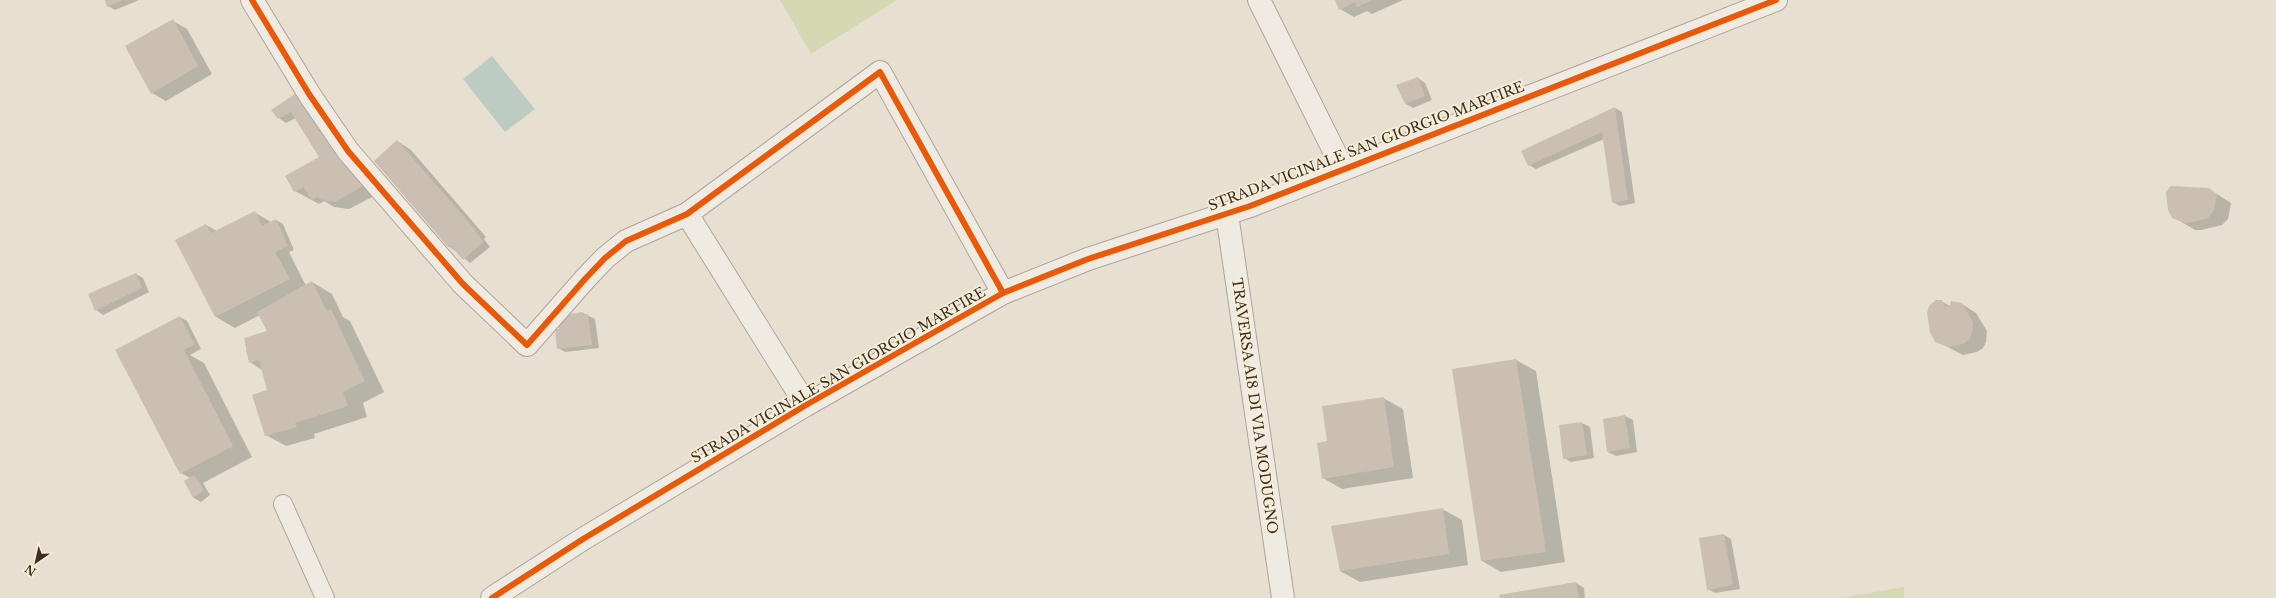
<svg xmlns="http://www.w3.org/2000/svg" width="2276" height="598" font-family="'Libre Baskerville',serif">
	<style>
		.green { fill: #d6d7b3 }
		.water { fill: #bcccc2 }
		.shadow { fill: #0003 }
		.building { fill: #cbbfb2 }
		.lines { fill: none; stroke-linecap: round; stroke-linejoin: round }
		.lane-casing { stroke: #ada599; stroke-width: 20 }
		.street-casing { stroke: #ada599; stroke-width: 24 }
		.lane { stroke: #efebe3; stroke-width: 18 }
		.street { stroke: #efebe3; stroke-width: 22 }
		.cycleway-casing { stroke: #f7eed8; stroke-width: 8 }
		.cycleway { stroke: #e8590c; stroke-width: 6 }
		.labels { text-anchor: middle; stroke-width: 3.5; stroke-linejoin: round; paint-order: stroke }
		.street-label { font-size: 14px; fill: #3d2e20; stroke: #f7eed8 }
	</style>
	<rect width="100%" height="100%" fill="#e7e0d1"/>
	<g class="green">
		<path d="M780,0H897L811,54Z"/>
		<path d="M1904,587V598H1841Z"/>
	</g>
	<path class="water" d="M492,56L535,109L505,132L463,79Z"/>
	<g class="shadow">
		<path d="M106,0H139L115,10L108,6Z"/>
		<path d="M1336,0H1403L1372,14L1367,11L1354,17L1340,9Z"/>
		<path d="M173,21L187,29L212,74L166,101L152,93Z"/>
		<path d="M1418,78L1425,83L1432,100L1413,108L1406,104Z"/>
		<path d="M298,93L378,194L349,209L334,207L324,201L319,204L295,191L320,158L296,118L286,123L279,118Z"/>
		<path d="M1615,108L1622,112L1635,203L1620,206L1613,202L1604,139L1536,169L1529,165Z"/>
		<path d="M397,141L411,150L486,237L484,239L490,247L470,263L450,247L375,161Z"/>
		<path d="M2209,189L2231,203L2228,219L2222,225L2201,230H2195L2173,217Z"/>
		<path d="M254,212L271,222L276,220L283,224L294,250L289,252L306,286L312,282L332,294L343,317L350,321L384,392L363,403L367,417L314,434L315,438L286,446L266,435L268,390L262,370L250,362L246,351L268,332L260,315L235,328L216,317L177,241L206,225L217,231Z"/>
		<path d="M136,274L143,278L149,292L103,315L96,310Z"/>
		<path d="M1941,301L1950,306L1962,304L1976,313L1987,331L1986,342L1983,348L1977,352L1963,355L1936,341Z"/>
		<path d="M583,313L595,319L599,348L565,352L558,348Z"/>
		<path d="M180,317L187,321L201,349L190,355L204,363L252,457L203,483L210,495L201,502L194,498L185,482L190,478L181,473Z"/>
		<path d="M1516,360L1536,371L1565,562L1501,572L1482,561L1453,370Z"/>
		<path d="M1383,398L1403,409L1413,478L1342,489L1323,478L1328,442Z"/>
		<path d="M1625,416L1633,420L1637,452L1616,456L1608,452L1605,420Z"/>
		<path d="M1582,423L1590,427L1594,458L1571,462L1564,458L1560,426Z"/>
		<path d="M1442,509L1462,520L1468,565L1360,582L1340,571Z"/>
		<path d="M1724,535L1731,539L1740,589L1715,593L1708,589Z"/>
		<path d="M1576,583L1584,588L1585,598H1501L1500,595Z"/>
	</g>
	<g class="building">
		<path d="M105,0H123L107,7Z"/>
		<path d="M1335,0H1372L1357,7L1355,2L1339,10Z"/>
		<path d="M173,19L198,66L151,94L125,46Z"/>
		<path d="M1418,77L1425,96L1405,104L1396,85Z"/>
		<path d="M298,92L365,185L335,202L319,199L318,197L311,200L304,187L294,192L285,176L319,157L291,112L278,119L271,110Z"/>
		<path d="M1615,107L1628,200L1612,203L1602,132L1528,166L1521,151Z"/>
		<path d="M397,140L474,228L483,242L463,260L451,246L449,248L374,161Z"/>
		<path d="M2171,186L2209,188L2217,194L2214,210L2208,218L2198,221L2186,223L2172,218L2168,210L2166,192Z"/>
		<path d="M255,211L262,226L276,219L288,246L275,252L290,279L215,317L175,240L206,224L211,233Z"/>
		<path d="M136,273L142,288L95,311L88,294Z"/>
		<path d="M312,281L327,311L331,309L365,381L343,392L348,406L295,423L297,427L265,436L252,395L267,390L259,360L249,363L244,338L267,331L257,312Z"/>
		<path d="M1936,300H1942L1944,306L1950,305L1951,301L1962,303L1973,322L1972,334L1969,340L1963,344L1948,347L1935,342L1930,332L1927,313L1929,306Z"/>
		<path d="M583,312V315L588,314L592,345L557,349L555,329H559L558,316Z"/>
		<path d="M180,316L195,344L184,350L233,446L180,474L115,350Z"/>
		<path d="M1516,359L1546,552L1481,561L1452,369Z"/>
		<path d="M1384,397L1394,467L1322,479L1317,443L1327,441L1322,406Z"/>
		<path d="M1625,415L1630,448L1607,452L1603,419Z"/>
		<path d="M1582,422L1587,455L1563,459L1559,425Z"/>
		<path d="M194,475L204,490L193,498L184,481Z"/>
		<path d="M1443,508L1449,554L1340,571L1331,526Z"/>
		<path d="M1724,534L1733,585L1707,590L1699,538Z"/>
		<path d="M1576,582L1579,598H1500L1499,595Z"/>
	</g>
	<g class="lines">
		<g class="lane-casing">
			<path id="lane" d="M283,504L325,598"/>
		</g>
		<g class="street-casing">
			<g id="street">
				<path d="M252,0L309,94L348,151L463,284L527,345L585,279L605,258L626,241L687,214L880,72L1003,293"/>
				<path d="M1259,0L1343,169"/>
				<path d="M687,214L806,405"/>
				<path d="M1227,214L1283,598"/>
				<path d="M492,598L583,539L806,405L1003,293L1088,259L1250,206L1776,0"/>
			</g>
		</g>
		<use href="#lane" class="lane"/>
		<use href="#street" class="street"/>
		<g class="cycleway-casing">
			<g id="cycleway">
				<path d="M252,0L309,94L348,151L463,284L527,345L585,279L605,258L626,241L687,214L880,72L1003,293"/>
				<path d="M492,598L583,539L806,405L1003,293L1088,259L1250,206L1776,0"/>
			</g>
		</g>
		<use href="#cycleway" class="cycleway"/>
	</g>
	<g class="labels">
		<g class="street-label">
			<text transform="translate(1366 146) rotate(-21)" y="5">STRADA VICINALE SAN GIORGIO MARTIRE</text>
			<text transform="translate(838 375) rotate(-30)" y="5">STRADA VICINALE SAN GIORGIO MARTIRE</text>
			<text transform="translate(1255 406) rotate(82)" y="5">TRAVERSA AI8 DI VIA MODUGNO</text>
		</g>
	</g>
	<g transform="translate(36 562) rotate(214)" stroke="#f7eed8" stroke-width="3" paint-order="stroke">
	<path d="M0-3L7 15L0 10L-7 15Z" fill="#3d2e20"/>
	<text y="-6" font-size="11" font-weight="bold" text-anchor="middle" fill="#3d2e20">N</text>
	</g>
</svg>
